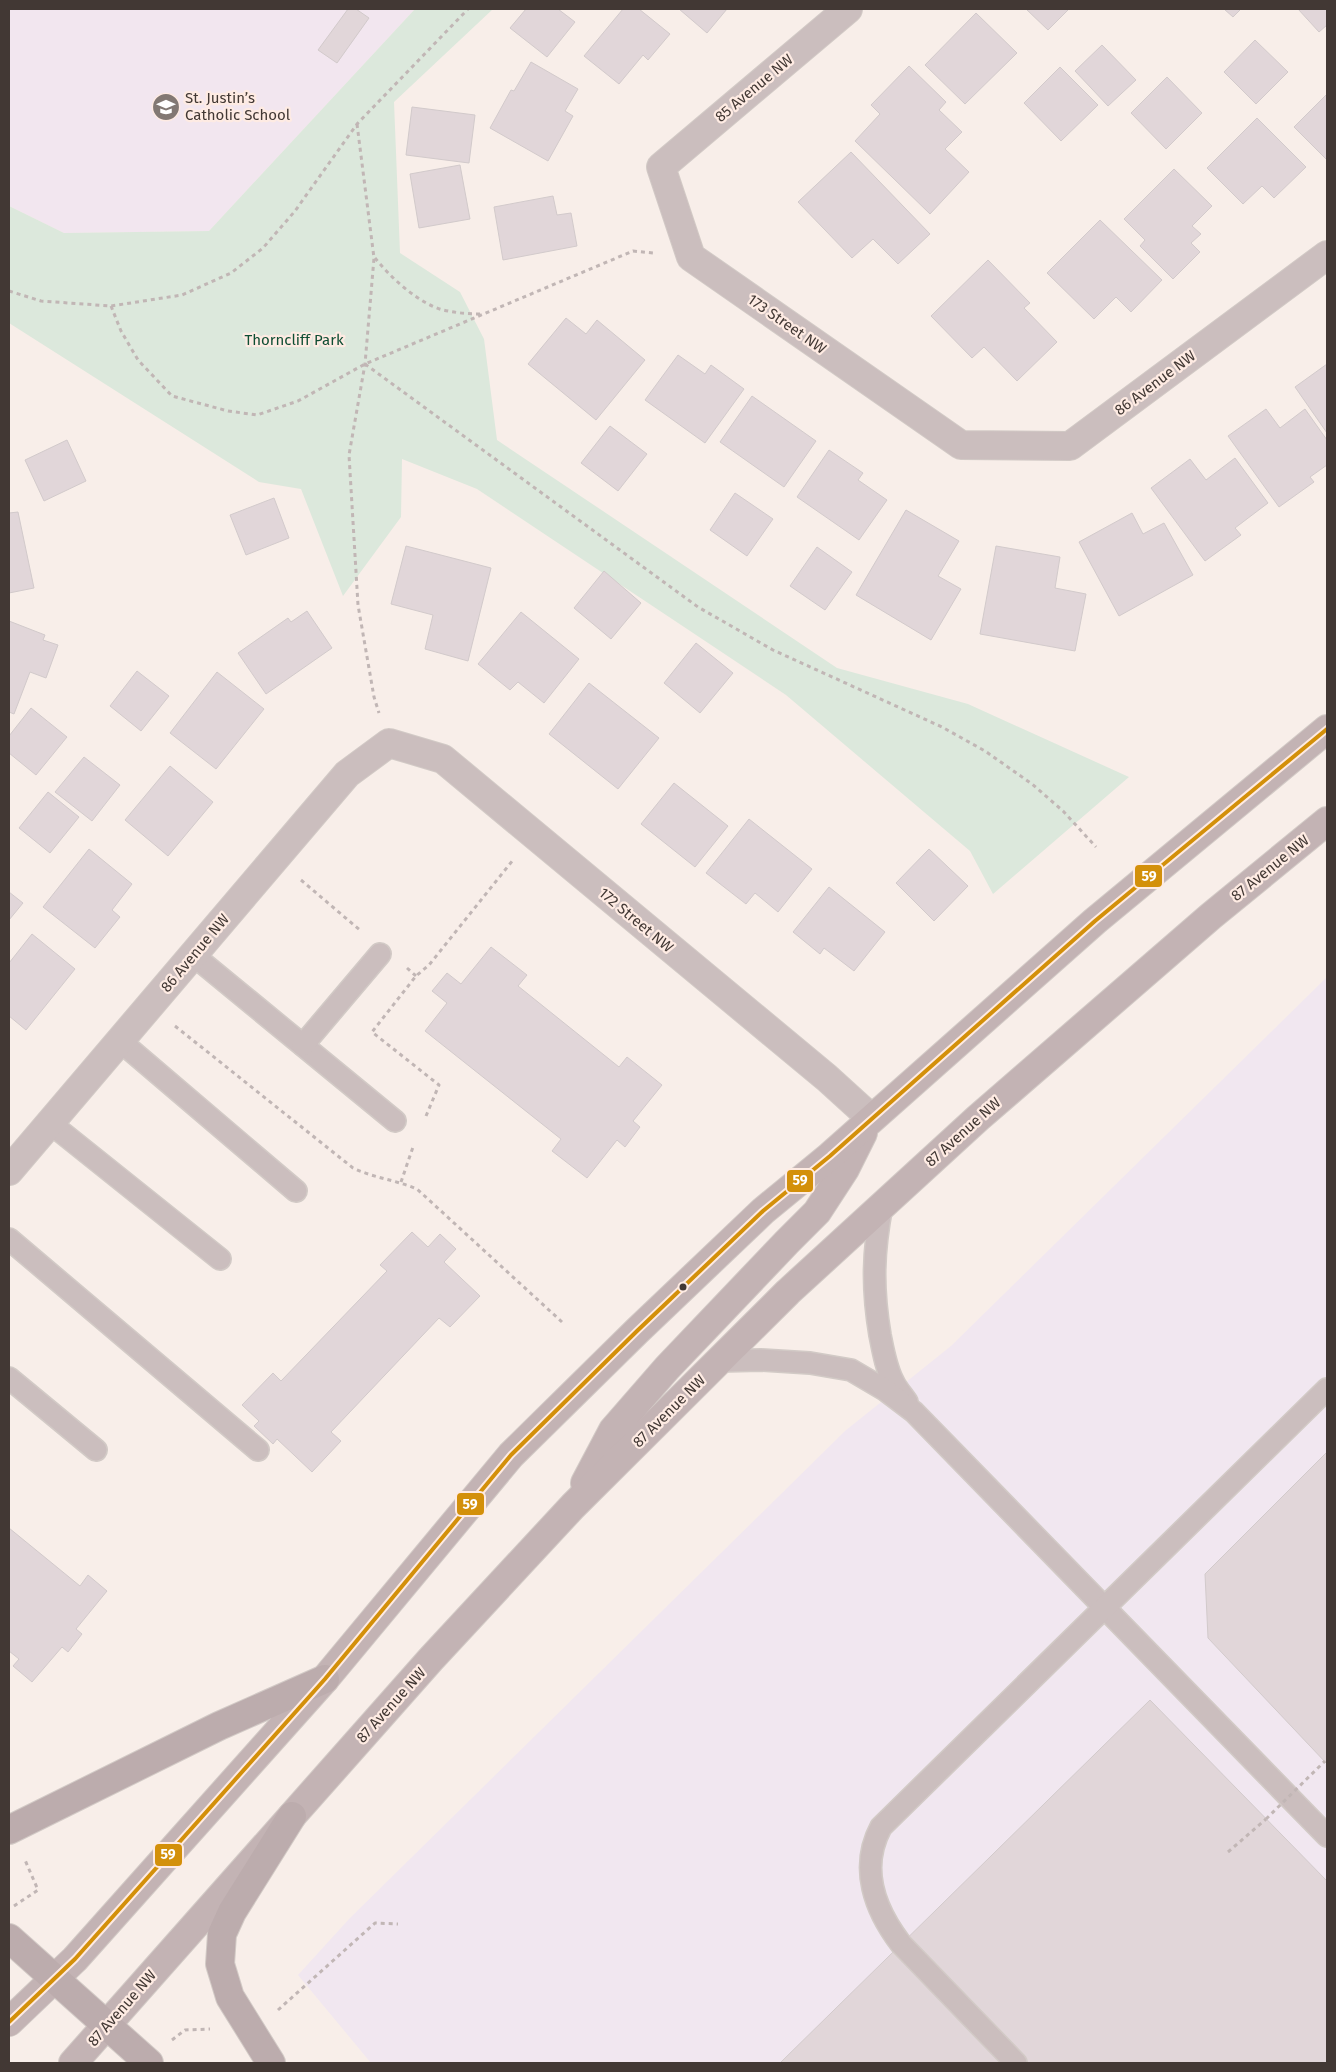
<svg xmlns="http://www.w3.org/2000/svg" width="1336" height="2072" font-family="'Fira Sans',sans-serif">
	<style>
		.commercial { fill: #f1e7f0 }
		.education { fill: #f2e6ef }
		.green { fill: #dce8dc }
		.building { fill: #e1d6d9; stroke: #d2cacb }
		.lines { fill: none; stroke-linecap: round; stroke-linejoin: round }
		.service-casing { stroke: #d2cac6; stroke-width: 24 }
		.minor-casing { stroke: #d2cac6; stroke-width: 30 }
		.secondary-casing { stroke: #d2cac6; stroke-width: 30 }
		.primary-casing { stroke: #d2cac6; stroke-width: 30 }
		.path { stroke: #c1b6b5; stroke-width: 3; stroke-dasharray: 4 4; stroke-linecap: butt }
		.service { stroke: #cbbebe; stroke-width: 21 }
		.minor { stroke: #cbbebe; stroke-width: 28 }
		.secondary { stroke: #c3b3b4; stroke-width: 28 }
		.primary { stroke: #bcacad; stroke-width: 28 }
		.path-bridge { stroke: #c1b6b5; stroke-width: 3; stroke-dasharray: 4 4; stroke-linecap: butt }
		.bus-1-casing { stroke: #feebe3; stroke-width: 8 }
		.bus-1 { stroke: #d3900a; stroke-width: 4 }
		.bus-dot { fill: #423834; stroke: #feebe3; stroke-width: 2 }
		.labels { text-anchor: middle; stroke-width: 4.5; stroke-linejoin: round; paint-order: stroke }
		.street-label { font-size: 15px; fill: #423834; stroke: #feebe3 }
		.poi-label { font-size: 15px; fill: #423834; stroke: #feebe3; text-anchor: start }
		.park-label { font-size: 15px; fill: #0e4e33; stroke: #feebe3 }
		.line-badge { stroke: #feebe3; stroke-width: 2 }
		.badge-label { font-size: 14px; text-anchor: middle; font-weight: bold; fill: #fff }
	</style>
	<rect width="100%" height="100%" fill="#f8eee9"/>
	<path class="commercial" d="M1327,977V2063H371L298,1975L350,1918L845,1431L951,1346Z"/>
	<path class="education" d="M9,9H415L209,231L64,233L9,206Z"/>
	<path class="green" d="M415,9H493L394,102L400,253L460,292L484,339L497,440L837,668L968,704L1129,777L993,894L970,851L786,695L477,489L402,459L401,517L343,596L301,489L259,482L9,323V206L64,233L209,231Z"/>
	<g class="building">
		<path d="M348,9H356L369,18L337,63L318,50Z"/>
		<path d="M526,9H558L575,22L547,57L510,28Z"/>
		<path d="M623,9H639L670,34L648,60L643,55L619,84L584,56Z"/>
		<path d="M679,9H727L707,33Z"/>
		<path d="M1026,9H1069L1048,30Z"/>
		<path d="M1224,9H1241L1233,17Z"/>
		<path d="M1298,9H1327V25L1319,32Z"/>
		<path d="M976,13L1017,53L965,104L925,65Z"/>
		<path d="M1255,40L1288,72L1256,104L1224,72Z"/>
		<path d="M1102,45L1136,80L1108,106L1075,71Z"/>
		<path d="M531,62L578,89L565,111L573,116L548,161L490,128L511,90L514,91Z"/>
		<path d="M909,66L946,102L939,110L962,132L945,149L969,172L930,214L855,141L880,114L871,105Z"/>
		<path d="M1060,67L1098,105L1061,141L1024,103Z"/>
		<path d="M1167,77L1202,113L1166,149L1131,113Z"/>
		<path d="M1327,94V160L1294,127Z"/>
		<path d="M412,107L475,115L469,163L406,155Z"/>
		<path d="M1257,118L1306,167L1274,198L1262,186L1243,204L1207,168Z"/>
		<path d="M851,152L930,234L898,264L873,239L852,258L798,202Z"/>
		<path d="M460,165L470,219L419,228L410,174Z"/>
		<path d="M1174,169L1212,206L1192,226L1201,234L1191,243L1200,252L1173,279L1140,246L1145,240L1124,219Z"/>
		<path d="M553,196L557,215L571,213L577,246L503,260L494,207Z"/>
		<path d="M1100,220L1162,280L1131,312L1116,297L1094,319L1047,273Z"/>
		<path d="M988,260L1030,303L1024,308L1057,342L1017,381L984,347L972,358L931,316Z"/>
		<path d="M566,318L586,334L597,320L645,360L596,420L528,364Z"/>
		<path d="M678,355L705,374L711,365L744,389L705,443L645,400Z"/>
		<path d="M1327,364V433L1295,387Z"/>
		<path d="M752,396L816,441L784,487L720,442Z"/>
		<path d="M1266,409L1280,428L1305,409L1327,440V465L1310,477L1314,482L1279,507L1228,436Z"/>
		<path d="M610,426L647,454L618,491L581,463Z"/>
		<path d="M67,440L86,481L44,501L25,460Z"/>
		<path d="M829,450L863,473L858,480L887,500L859,540L797,497Z"/>
		<path d="M1235,458L1268,503L1235,528L1241,535L1205,561L1151,488L1190,459L1206,480Z"/>
		<path d="M735,493L773,519L747,556L710,530Z"/>
		<path d="M274,498L289,538L246,555L230,515Z"/>
		<path d="M906,510L959,541L938,576L961,589L931,640L856,595Z"/>
		<path d="M18,512L34,588L9,593V513Z"/>
		<path d="M1132,513L1143,534L1164,523L1193,575L1119,616L1079,542Z"/>
		<path d="M406,546L491,568L468,661L425,649L433,615L391,604Z"/>
		<path d="M996,546L1060,557L1055,588L1086,594L1075,651L980,634Z"/>
		<path d="M817,547L852,572L825,610L790,586Z"/>
		<path d="M604,571L641,603L611,639L574,608Z"/>
		<path d="M307,611L332,648L266,694L238,653L288,618L291,622Z"/>
		<path d="M521,612L579,659L544,703L518,682L510,690L478,664Z"/>
		<path d="M9,621L45,635L43,640L58,645L46,678L30,672L14,714L9,712Z"/>
		<path d="M696,643L733,673L700,713L664,683Z"/>
		<path d="M137,671L169,696L141,731L110,706Z"/>
		<path d="M217,672L264,709L216,769L170,733Z"/>
		<path d="M589,683L659,738L618,789L549,734Z"/>
		<path d="M31,708L67,737L36,775L9,753V736Z"/>
		<path d="M84,757L120,785L92,821L55,792Z"/>
		<path d="M170,766L213,802L168,856L125,820Z"/>
		<path d="M674,783L728,826L695,867L641,824Z"/>
		<path d="M48,792L79,817L50,853L19,828Z"/>
		<path d="M749,819L812,869L778,912L755,893L746,904L706,873Z"/>
		<path d="M89,849L132,884L112,910L120,917L95,948L43,907Z"/>
		<path d="M929,849L968,886L934,921L896,883Z"/>
		<path d="M829,887L885,932L854,971L824,948L820,954L793,932Z"/>
		<path d="M9,892L23,903L9,920Z"/>
		<path d="M32,934L75,969L26,1030L9,1016V963Z"/>
		<path d="M491,947L527,975L518,986L619,1067L627,1057L662,1085L633,1121L640,1127L625,1147L617,1140L587,1178L552,1151L561,1139L425,1031L447,1003L432,991L447,973L461,984Z"/>
		<path d="M412,1232L428,1247L440,1234L456,1249L444,1262L480,1296L450,1327L439,1318L331,1432L341,1441L312,1472L277,1439L273,1444L254,1426L259,1421L242,1405L273,1373L281,1381L387,1271L380,1265Z"/>
		<path d="M1327,1452V1764L1208,1638L1205,1574Z"/>
		<path d="M9,1528L80,1586L88,1575L107,1591L76,1629L82,1634L68,1652L62,1647L32,1682L13,1666L19,1659L9,1651Z"/>
		<path d="M1150,1700L1327,1881V2063H780Z"/>
	</g>
	<g class="lines">
		<g class="service-casing">
			<g id="service">
				<path d="M193,955L395,1121"/>
				<path d="M120,1041L296,1191"/>
				<path d="M303,1045L380,954"/>
				<path d="M50,1123L220,1259"/>
				<path d="M882,1205C873,1252 872,1287 880,1335C883,1350 886,1369 894,1383C897,1389 903,1396 907,1402"/>
				<path d="M9,1239L258,1450"/>
				<path d="M719,1361L761,1360L810,1363L851,1370L885,1390L914,1412L1327,1836"/>
				<path d="M9,1378L96,1450"/>
				<path d="M1016,2063L901,1944C875,1910 859,1868 881,1827L1327,1389"/>
			</g>
		</g>
		<g class="minor-casing">
			<g id="minor">
				<path d="M848,9L661,167L691,257L961,445L1070,446L1327,255"/>
				<path d="M9,1171L347,774L389,743L443,759L827,1078L871,1118"/>
			</g>
		</g>
		<g class="secondary-casing">
			<g id="secondary">
				<path d="M585,1483L613,1430L667,1368L787,1242L817,1212L845,1169L863,1133"/>
				<path d="M9,2022L75,1959L325,1679L511,1455L637,1331L763,1211L830,1156L1095,921L1327,729"/>
				<path d="M73,2063L431,1659L573,1506L788,1292L978,1118L1211,916L1327,821"/>
			</g>
		</g>
		<g class="primary-casing">
			<g id="primary">
				<path d="M9,1830L219,1726L325,1679"/>
				<path d="M9,1938L149,2063"/>
				<path d="M271,2063L230,1997L220,1964L222,1934L232,1912L292,1816"/>
			</g>
		</g>
		<g class="path">
			<path d="M357,124L374,258L365,364L349,455L358,605L374,697L379,713"/>
			<path d="M375,258C391,278 418,303 443,310C456,313 469,314 482,314"/>
			<path d="M9,291L41,301L111,306L182,295L231,273L263,248L295,211L357,124L468,9"/>
			<path d="M111,306L121,331L138,360L172,396L228,411L257,415L298,401L365,364L633,251L653,253"/>
			<path d="M365,364L698,607L773,650L942,727L985,751L1032,784L1063,811L1096,847"/>
			<path d="M301,880L361,931"/>
			<path d="M407,968L416,976"/>
			<path d="M175,1026L353,1168C374,1178 396,1180 417,1189L562,1322"/>
			<path d="M426,1116L439,1085L372,1032L416,976L429,965L513,860"/>
			<path d="M401,1182L413,1147"/>
			<path d="M1228,1852L1266,1819"/>
			<path d="M14,1906L38,1890L25,1860"/>
			<path d="M278,2010L375,1923L398,1924"/>
			<path d="M172,2040L185,2030L210,2029"/>
		</g>
		<use href="#service" class="service"/>
		<use href="#minor" class="minor"/>
		<use href="#secondary" class="secondary"/>
		<use href="#primary" class="primary"/>
		<path class="path-bridge" d="M1266,1819L1325,1761"/>
		<g class="bus-1-casing">
			<path id="bus-1" d="M9,2022L75,1959L325,1679L511,1455L637,1331L763,1211L830,1156L1095,921L1327,729"/>
		</g>
		<use href="#bus-1" class="bus-1"/>
	</g>
	<defs>
		<g id="school-disc" transform="scale(1.4375)"><circle r="9.5" fill="#827873" stroke="#feebe3"/><path d="M0-5L7-2L0 1L-7-2ZM-4 1L0 2.5L4 1V4Q0 6-4 4Z" fill="#fff"/></g>
	</defs>
	<g fill-rule="evenodd">
		<use href="#school-disc" x="166" y="107"/>
	</g>
	<circle class="bus-dot" cx="683" cy="1287" r="4.5"/>
	<g class="labels">
		<g class="street-label">
			<text transform="translate(754 88) rotate(-40)" y="5">85 Avenue NW</text>
			<text transform="translate(787 324) rotate(35)" y="5">173 Street NW</text>
			<text transform="translate(1155 383) rotate(-37)" y="5">86 Avenue NW</text>
			<text transform="translate(1270 868) rotate(-39)" y="5">87 Avenue NW</text>
			<text transform="translate(636 920) rotate(40)" y="5">172 Street NW</text>
			<text transform="translate(195 953) rotate(-50)" y="5">86 Avenue NW</text>
			<text transform="translate(963 1132) rotate(-42)" y="5">87 Avenue NW</text>
			<text transform="translate(669 1411) rotate(-45)" y="5">87 Avenue NW</text>
			<text transform="translate(391 1705) rotate(-48)" y="5">87 Avenue NW</text>
			<text transform="translate(122 2008) rotate(-49)" y="5">87 Avenue NW</text>
		</g>
		<g class="poi-label">
			<text x="185" y="103">St. Justin’s<tspan x="185" dy="17">Catholic School</tspan></text>
		</g>
		<g class="park-label">
			<text x="294" y="345">Thorncliff Park</text>
		</g>
	</g>
	<g class="line-badge">
		<rect x="1134" y="864" width="29" height="24" rx="5" fill="#d3900a"/>
		<rect x="786" y="1169" width="28" height="24" rx="5" fill="#d3900a"/>
		<rect x="456" y="1492" width="29" height="24" rx="5" fill="#d3900a"/>
		<rect x="154" y="1843" width="29" height="24" rx="5" fill="#d3900a"/>
	</g>
	<g class="badge-label">
		<text x="1149" y="881">59</text>
		<text x="800" y="1185">59</text>
		<text x="470" y="1509">59</text>
		<text x="168" y="1859">59</text>
	</g>
	<rect width="1336" height="2072" fill="none" stroke="#423834" stroke-width="20"/>
</svg>
